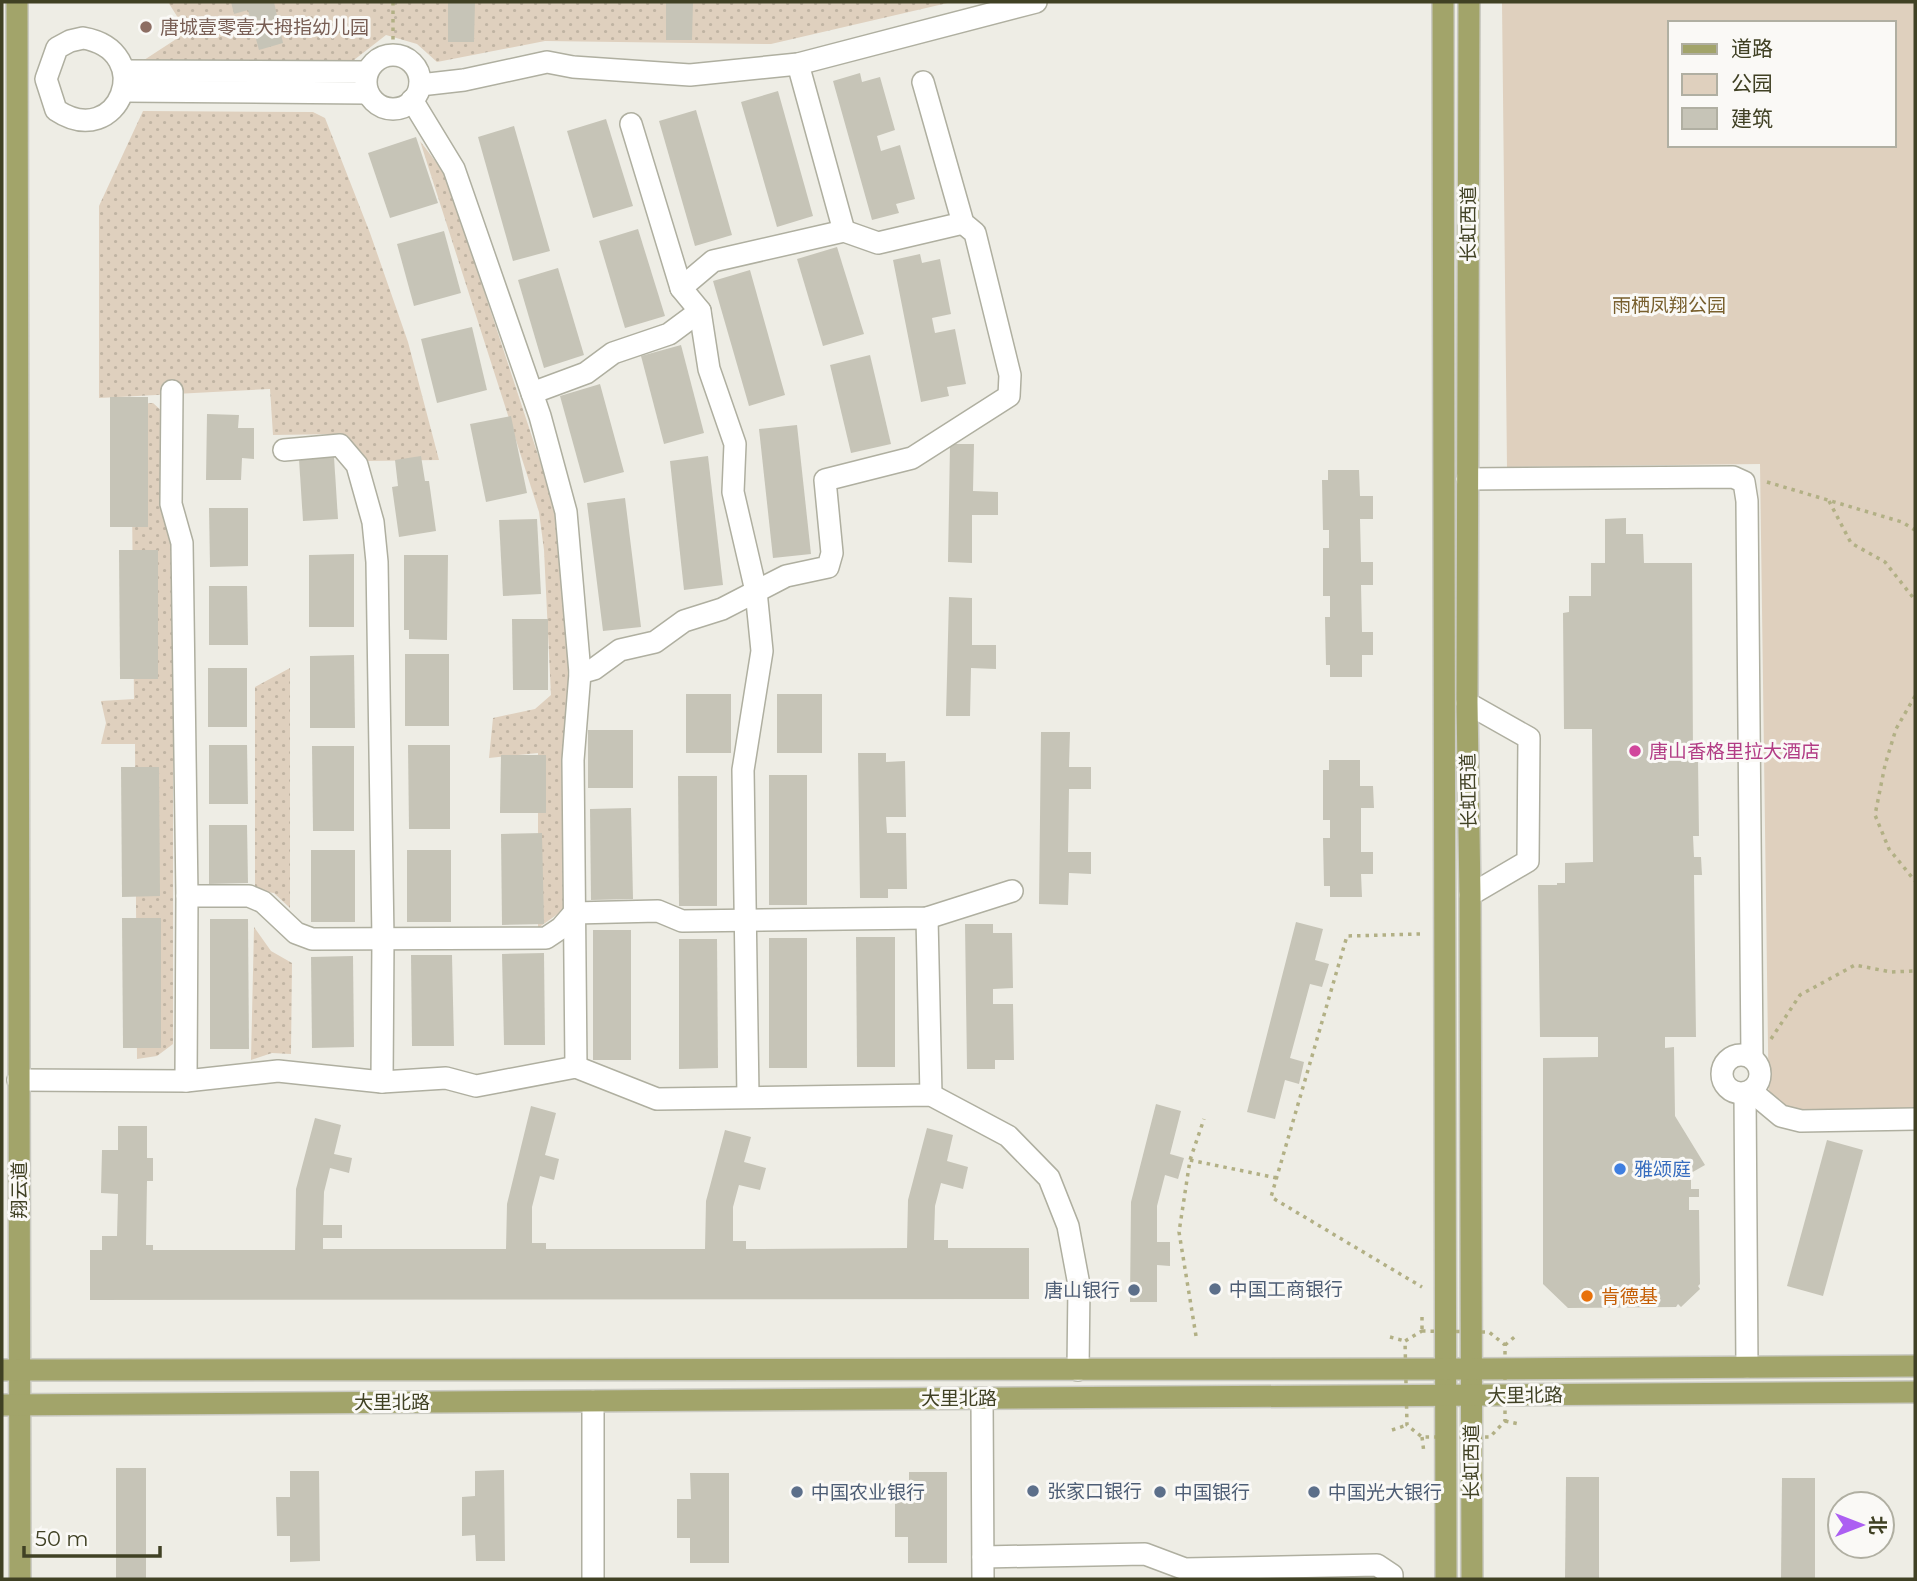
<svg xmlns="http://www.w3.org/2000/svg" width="1917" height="1581" font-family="Montserrat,'Noto Sans SC',sans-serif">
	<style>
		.grass { fill: url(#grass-dots) }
		.park { fill: #dfd0be; fill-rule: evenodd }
		.building { fill: #c6c4b7 }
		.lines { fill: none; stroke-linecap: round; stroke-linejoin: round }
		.minor-casing { stroke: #afafa0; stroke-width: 24 }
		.major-casing { stroke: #cacac2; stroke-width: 24 }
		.path { stroke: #b2b085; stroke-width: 3.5; stroke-dasharray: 3.5 5; stroke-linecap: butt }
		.minor { stroke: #fff; stroke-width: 21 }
		.major { stroke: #a2a46a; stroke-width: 21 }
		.education-dot { fill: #8d6e63; stroke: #faf9f6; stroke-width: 2.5 }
		.hotel-dot { fill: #d1479c; stroke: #faf9f6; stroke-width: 2.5 }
		.shop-dot { fill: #3f7fe0; stroke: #faf9f6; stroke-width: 2.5 }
		.service-dot { fill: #5c6f8a; stroke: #faf9f6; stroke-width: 2.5 }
		.food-dot { fill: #e8710a; stroke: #faf9f6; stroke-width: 2.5 }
		.labels { text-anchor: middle; stroke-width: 6; stroke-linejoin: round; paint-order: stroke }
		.education-label { font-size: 19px; fill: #785e54; stroke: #faf9f6; text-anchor: start }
		.street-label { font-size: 19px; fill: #404124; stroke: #faf9f6 }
		.park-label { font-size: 19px; fill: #785f2d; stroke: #faf9f6 }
		.hotel-label { font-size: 19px; fill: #b23c85; stroke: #faf9f6; text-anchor: start }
		.shop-label { font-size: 19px; fill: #366cbe; stroke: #faf9f6; text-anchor: start }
		.service-label { font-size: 19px; fill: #4e5e75; stroke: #faf9f6; text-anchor: start }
		.food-label { font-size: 19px; fill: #c56008; stroke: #faf9f6; text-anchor: start }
	</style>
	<defs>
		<pattern id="grass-dots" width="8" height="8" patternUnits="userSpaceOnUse" patternTransform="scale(1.75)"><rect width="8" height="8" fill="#dfd0be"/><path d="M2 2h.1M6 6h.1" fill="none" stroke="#c0b4a3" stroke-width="1.8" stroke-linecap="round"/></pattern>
	</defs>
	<rect width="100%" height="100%" fill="#eeede5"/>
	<g class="grass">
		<path d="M168,2H952L771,44L545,41L437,62L417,44L386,35L354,60L141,62L187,32Z"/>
		<path d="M143,111L313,112L325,118L370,233L408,342L439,460L366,461L340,434L273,435L270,389L99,398V206Z"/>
		<path d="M420,141L446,175L562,528L569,665L565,909L538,928V753L489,758L493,718L535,709L551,695L544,550L539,512Z"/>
		<path d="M153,403L164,413L173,547V1044L157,1056L137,1059L135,744H101L106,723L101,701L134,699L131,404Z"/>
		<path d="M290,668V908L274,893L255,890V687Z"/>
		<path d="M254,927L271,951L292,963L291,1054L272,1053L251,1060Z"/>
	</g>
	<path class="park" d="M1502,2H1915V1127H1778L1769,1118L1760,464L1507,467ZM1670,23H1894V145H1670Z"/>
	<g class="building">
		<path d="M231,2H274L283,43L259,50L248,10L234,14Z"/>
		<path d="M448,2H475L474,42H448Z"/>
		<path d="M666,2H693L692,40H666Z"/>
		<path d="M860,73L862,82L880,77L895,130L877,136L881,151L900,145L915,199L896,204L899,213L872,220L833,81Z"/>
		<path d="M778,91L813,216L777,227L741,102Z"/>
		<path d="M696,110L732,235L695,246L659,121Z"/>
		<path d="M606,119L633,206L593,218L567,131Z"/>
		<path d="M514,126L550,251L513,261L478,137Z"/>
		<path d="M416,137L438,203L390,218L368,153Z"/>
		<path d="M638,229L665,316L625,328L599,241Z"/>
		<path d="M444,231L461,293L414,306L397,244Z"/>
		<path d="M837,247L864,334L823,346L797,259Z"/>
		<path d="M920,254L922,263L940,259L951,314L932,318L935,333L955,329L966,384L947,387L949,396L921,402L893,260Z"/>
		<path d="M558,268L584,355L544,368L518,280Z"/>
		<path d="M750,270L785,395L749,406L713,281Z"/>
		<path d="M472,327L487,390L437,403L421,339Z"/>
		<path d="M681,345L704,433L664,444L641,356Z"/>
		<path d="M870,355L891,444L851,453L830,365Z"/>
		<path d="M600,384L624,472L584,483L560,396Z"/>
		<rect x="110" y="397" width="38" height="130"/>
		<path d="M207,414L239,415L238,428H254V459L242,458L241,480H206Z"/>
		<path d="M511,416L527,493L486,502L470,424Z"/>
		<path d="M797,425L811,554L773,558L759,429Z"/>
		<path d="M950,444H974L973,491L998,492V515H972V563L948,562Z"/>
		<path d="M421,456L425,481H429L436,531L399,537L392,487L398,486L395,460Z"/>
		<path d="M708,456L723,585L684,590L670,461Z"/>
		<path d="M334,457L338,519L303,521L299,459Z"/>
		<path d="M1328,470H1359L1360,496H1373V519H1360L1361,562H1373V585H1361L1362,632H1373V655H1362V677H1330V665H1326L1325,617H1330V596H1323V548H1329V530H1323L1322,480H1328Z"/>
		<path d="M625,498L641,627L603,631L587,503Z"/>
		<path d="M209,508H248V566L210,567Z"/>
		<path d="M1626,518V534H1643L1644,563H1692L1693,759H1698L1699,836H1693L1694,857H1701L1702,875H1694L1696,1037H1665V1048L1674,1047L1675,1116L1705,1165L1691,1173V1189H1699V1197H1689V1210H1699L1700,1284L1698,1286L1700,1289L1681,1307L1678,1304L1676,1307L1568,1308L1543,1284V1058L1598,1057V1037H1540L1538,885H1557V883H1565V863L1593,862L1592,729H1564L1563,613L1569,612V596H1591V563H1605V519Z"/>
		<path d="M537,519L541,594L503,596L499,520Z"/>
		<path d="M119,550H158V679H120Z"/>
		<path d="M354,554V627H309V555Z"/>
		<path d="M404,555H448L447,640L409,639V630H404Z"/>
		<path d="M209,586H247L248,645H209Z"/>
		<path d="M949,597L972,598V645H996V669L971,668L970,716H946Z"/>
		<path d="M512,619H548V690H513Z"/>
		<rect x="405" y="654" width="44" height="72"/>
		<path d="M354,655L355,728H310V656Z"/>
		<rect x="208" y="668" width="39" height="59"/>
		<rect x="686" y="694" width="45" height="59"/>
		<rect x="777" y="694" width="45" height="59"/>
		<rect x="588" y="730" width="45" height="58"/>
		<path d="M1041,732H1070L1069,767H1091V789H1069L1068,852H1091V874L1069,873L1068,905L1039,904Z"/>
		<path d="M209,745H247L248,804H209Z"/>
		<path d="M408,745H450V829H409Z"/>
		<path d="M312,746H354V831H313Z"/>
		<path d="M858,753H886V762L905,761L906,817H886L887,833H906L907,889H888V898H860Z"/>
		<path d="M501,755H546V813H500Z"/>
		<path d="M1329,760H1360V786H1373L1374,808H1361V852H1373V874H1361L1362,897H1330V886H1324L1323,838H1330V820H1323V770H1329Z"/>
		<path d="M121,767H159L160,896L122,897Z"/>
		<rect x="769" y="775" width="38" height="130"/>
		<path d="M678,776H717V906H679Z"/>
		<path d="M631,808L633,899L591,900L590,809Z"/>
		<path d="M209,825H247L248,883L209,884Z"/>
		<path d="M542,833L544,924L502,925L501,834Z"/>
		<rect x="311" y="850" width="44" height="72"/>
		<rect x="407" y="850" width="44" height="72"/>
		<path d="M122,918H161V1048H123Z"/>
		<path d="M210,919H248L249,1049H210Z"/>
		<path d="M1296,922L1323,929L1315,960L1329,964L1322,987L1310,984L1290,1058L1304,1062L1299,1084L1285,1080L1275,1119L1247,1112Z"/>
		<path d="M965,924H993V933H1012L1013,988L993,989V1004H1013L1014,1060H995V1069H967Z"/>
		<rect x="593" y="930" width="38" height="130"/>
		<path d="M856,937H895V1067H857Z"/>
		<rect x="769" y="938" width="38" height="130"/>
		<path d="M679,939H717L718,1068L679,1069Z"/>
		<path d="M544,953L545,1045H504L502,954Z"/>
		<path d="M411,955H452L454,1046H412Z"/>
		<path d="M353,956L354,1047L312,1048L311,957Z"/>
		<path d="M1156,1104L1181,1111L1170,1154L1184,1158L1178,1179L1165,1175L1157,1206V1242H1170V1266L1157,1265V1302H1130L1131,1202Z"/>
		<path d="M531,1106L556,1113L545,1155L559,1159L554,1180L540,1176L532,1207V1243H546V1249H705L706,1201L725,1130L751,1137L744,1162L766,1168L760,1190L739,1185L733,1207V1241H746V1249L907,1248L908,1200L927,1128L953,1135L947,1161L968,1167L963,1189L941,1183L935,1206L934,1240H948V1248H1029V1299L90,1300V1250H102V1236H117L118,1194L101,1193L102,1150H118V1126H147V1158H153V1181H147L146,1245H153V1250H295L296,1189L315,1118L341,1125L334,1154L352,1158L349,1173L330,1168L324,1192L323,1225H342V1238H323V1249H506L507,1204Z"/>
		<path d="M1827,1140L1863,1150L1823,1296L1787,1286Z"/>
		<rect x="116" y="1468" width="30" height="111"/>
		<path d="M504,1470L505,1561H476L475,1535L462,1536V1497L475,1496V1471Z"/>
		<path d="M290,1471H319L320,1561L290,1562V1536H277L276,1497H290Z"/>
		<path d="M909,1472H947V1563H908V1537H895V1498H909Z"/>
		<path d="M690,1473H729V1563H690V1538H677V1499H691Z"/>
		<path d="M1566,1477H1599V1579H1565Z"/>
		<path d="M1782,1478H1815V1579H1781Z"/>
	</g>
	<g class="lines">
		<g class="minor-casing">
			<g id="minor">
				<path d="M83,38C158,51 119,152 56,110L46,79L57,48L70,41Z"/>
				<circle cx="393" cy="82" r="27"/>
				<path d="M798,64L844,231"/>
				<path d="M124,71L367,72"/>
				<path d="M420,85L464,80L547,62L573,67L690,75L798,64L1036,2"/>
				<path d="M124,91L368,93"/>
				<path d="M412,100L454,169L540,416L566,512L580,673L573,760L576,1067"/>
				<path d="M631,124L681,288L700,311L709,369L735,444L733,492L756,591L762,651L743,770L748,1096"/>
				<path d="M681,288L713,261L844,231L878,243L963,223"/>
				<path d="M172,391L171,504L182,543L187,896L186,1081"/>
				<path d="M532,393L586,373L613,353L669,334L700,311"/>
				<path d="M284,450L340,445L357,465L373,522L377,562L383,939L382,1082"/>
				<path d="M1467,479L1733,477L1744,482L1747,501L1752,1057"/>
				<path d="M580,673L594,669L620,650L655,642L684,621L722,609L786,576L828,567L832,553L825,480L912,458L1009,396L1010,375L975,233L963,223L923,82"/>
				<path d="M1467,703L1529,738L1528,861L1470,895"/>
				<path d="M187,896H249L263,902L296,933L312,939L546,938L561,928L574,913L658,911L682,921L927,918L1012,891"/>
				<path d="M927,918L931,1095"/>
				<circle cx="1741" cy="1074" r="19"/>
				<path d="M18,1080L186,1081L278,1071L382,1082L446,1078L476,1086L576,1067L657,1099L931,1095L1008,1136L1049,1178L1068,1226L1079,1285L1078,1370"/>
				<path d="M1751,1091L1781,1116L1801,1121L1915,1119"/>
				<path d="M1745,1093L1747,1367"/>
				<path d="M982,1398L983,1579"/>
				<path d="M593,1401V1579"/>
				<path d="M983,1557L1145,1554L1185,1569L1377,1565L1392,1575V1579"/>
			</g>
		</g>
		<g class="major-casing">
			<g id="major">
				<path d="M17,2L20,1579"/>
				<path d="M1443,2L1446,1579"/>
				<path d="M1469,2L1467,703L1470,895L1472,1579"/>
				<path d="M2,1370L1471,1369L1915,1366"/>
				<path d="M2,1405L1915,1392"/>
			</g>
		</g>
		<g class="path">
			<path d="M393,2V54"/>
			<path d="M1767,482L1902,522L1915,530"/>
			<path d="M1829,501L1851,543L1885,562L1915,600"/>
			<path d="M1915,696L1896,729L1885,765L1875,815L1889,849L1915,881"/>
			<path d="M1420,934L1347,936L1271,1197L1422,1287"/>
			<path d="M1771,1039L1800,995L1855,965L1891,972L1915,971"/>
			<path d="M1190,1160L1277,1178"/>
			<path d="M1422,1317V1331"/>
			<path d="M1422,1331L1489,1332L1505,1345V1421L1490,1437H1422L1407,1425L1405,1341Z"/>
			<path d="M1196,1336L1179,1232L1190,1160L1204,1119"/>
			<path d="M1390,1337L1405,1341"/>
			<path d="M1505,1345L1518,1334"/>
			<path d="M1505,1421L1519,1424"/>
			<path d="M1392,1430L1407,1425"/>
			<path d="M1422,1437L1424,1453"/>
		</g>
		<use href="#minor" class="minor"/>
		<use href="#major" class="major"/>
	</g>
	<circle class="education-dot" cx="146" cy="27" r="7"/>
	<circle class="hotel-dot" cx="1635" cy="751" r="7"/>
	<circle class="shop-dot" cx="1620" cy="1169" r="7"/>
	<g class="service-dot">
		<circle cx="1215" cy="1289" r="7"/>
		<circle cx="1134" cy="1290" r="7"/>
		<circle cx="1033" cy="1491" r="7"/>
		<circle cx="797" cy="1492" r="7"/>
		<circle cx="1160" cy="1492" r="7"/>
		<circle cx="1314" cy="1492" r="7"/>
	</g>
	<circle class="food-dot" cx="1587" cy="1296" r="7"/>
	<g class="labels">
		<g class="education-label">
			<text x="160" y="34">唐城壹零壹大拇指幼儿园</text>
		</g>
		<g class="street-label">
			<text transform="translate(1468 224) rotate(-90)" y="7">长虹西道</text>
			<text transform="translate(1468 791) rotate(-91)" y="7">长虹西道</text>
			<text transform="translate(19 1190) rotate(-90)" y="7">翔云道</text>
			<text transform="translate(1525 1395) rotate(-1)" y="7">大里北路</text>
			<text x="959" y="1405">大里北路</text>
			<text x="392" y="1409">大里北路</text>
			<text transform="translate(1471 1462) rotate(-90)" y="7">长虹西道</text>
		</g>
		<g class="park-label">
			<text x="1669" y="312">雨栖凤翔公园</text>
		</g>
		<g class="hotel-label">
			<text x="1649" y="758">唐山香格里拉大酒店</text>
		</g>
		<g class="shop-label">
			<text x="1634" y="1176">雅颂庭</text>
		</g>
		<g class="service-label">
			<text x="1229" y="1296">中国工商银行</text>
			<text x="1120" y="1297" text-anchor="end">唐山银行</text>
			<text x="1047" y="1498">张家口银行</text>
			<text x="811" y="1499">中国农业银行</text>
			<text x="1174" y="1499">中国银行</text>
			<text x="1328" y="1499">中国光大银行</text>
		</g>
		<g class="food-label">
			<text x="1601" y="1303">肯德基</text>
		</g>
	</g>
	<rect width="1917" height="1581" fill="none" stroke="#404124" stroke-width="7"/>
	<rect x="1668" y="21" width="228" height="126" fill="#faf9f6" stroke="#b0afa2" stroke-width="2"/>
	<rect x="1682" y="44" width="35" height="10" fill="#a2a46a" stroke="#b0afa2" stroke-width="2"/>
	<text x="1731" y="56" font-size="21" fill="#404124">道路</text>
	<rect x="1682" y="74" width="35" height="21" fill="#dfd0be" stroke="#b0afa2" stroke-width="2"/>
	<text x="1731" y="91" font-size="21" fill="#404124">公园</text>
	<rect x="1682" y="108" width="35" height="21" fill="#c6c4b7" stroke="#b0afa2" stroke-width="2"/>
	<text x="1731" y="126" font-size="21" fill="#404124">建筑</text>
	<g transform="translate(1861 1525) rotate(90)"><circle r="33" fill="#faf9f6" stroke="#b0afa2" stroke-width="2"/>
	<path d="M0-5L12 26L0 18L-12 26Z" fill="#ac5ff2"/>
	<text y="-10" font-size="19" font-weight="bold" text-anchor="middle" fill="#404124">北</text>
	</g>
	<path d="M24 1546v10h136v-10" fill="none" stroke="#404124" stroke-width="3.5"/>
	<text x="35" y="1546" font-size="21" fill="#404124" stroke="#faf9f6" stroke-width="5" paint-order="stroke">50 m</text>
</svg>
